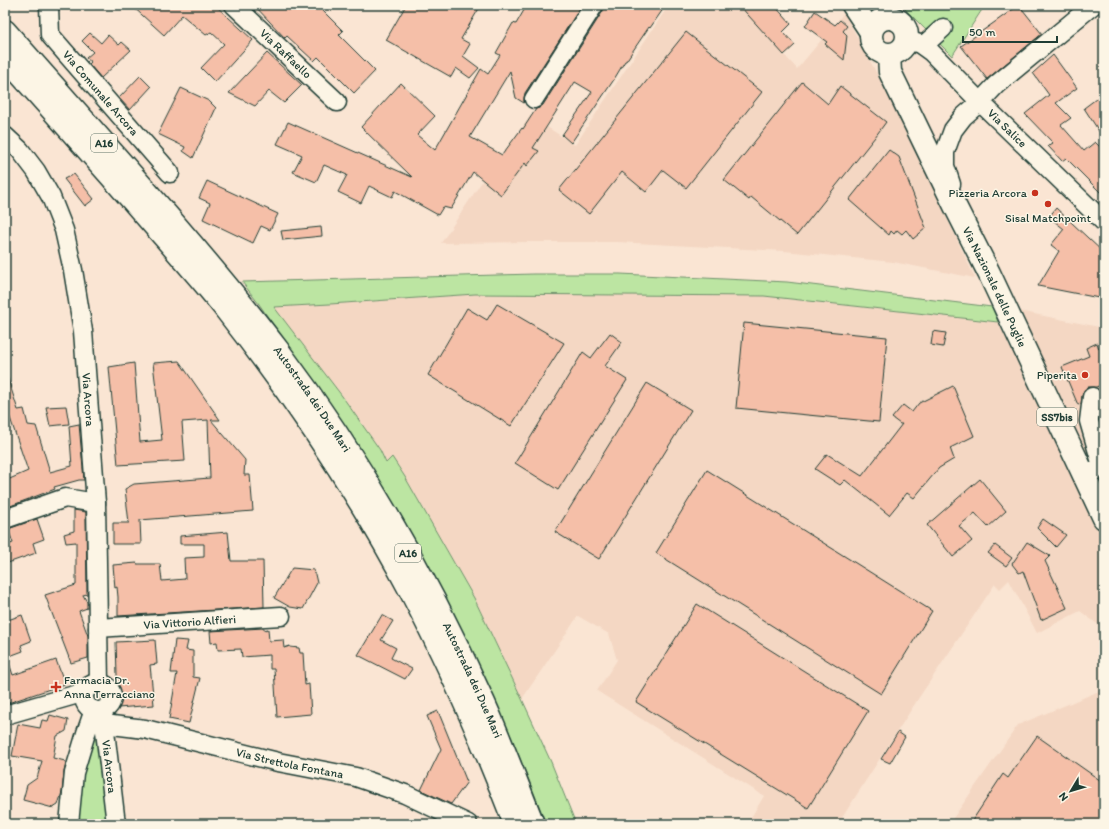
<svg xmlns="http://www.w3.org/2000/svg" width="1109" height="829" font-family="Itim,sans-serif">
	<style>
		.built { fill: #f4d7c3 }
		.green { fill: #bce5a2; stroke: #6e916b }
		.building { fill: #f5bfa8; stroke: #1f3d34 }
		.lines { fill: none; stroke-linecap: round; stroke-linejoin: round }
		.minor-casing { stroke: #1f3d34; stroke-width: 21 }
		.major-casing { stroke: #1f3d34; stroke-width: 25 }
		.highway-casing { stroke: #1f3d34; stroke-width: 25 }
		.minor { stroke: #fcf5e5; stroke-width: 18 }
		.major { stroke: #fcf5e5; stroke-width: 22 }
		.highway { stroke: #fcf5e5; stroke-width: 22 }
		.poi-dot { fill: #c8321e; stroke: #fcf5e5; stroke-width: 1.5 }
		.labels { text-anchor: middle; stroke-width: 3; stroke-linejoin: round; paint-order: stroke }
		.shield { fill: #fcf5e5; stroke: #617469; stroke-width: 1 }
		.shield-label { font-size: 11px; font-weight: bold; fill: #1f3d34 }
		.street-label { font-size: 12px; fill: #1f3d34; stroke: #fcf5e5 }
		.poi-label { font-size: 12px; fill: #1f3d34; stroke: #fcf5e5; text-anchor: end }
	</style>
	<rect width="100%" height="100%" fill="#fae5d3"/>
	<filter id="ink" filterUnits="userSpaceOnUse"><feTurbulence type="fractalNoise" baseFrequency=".025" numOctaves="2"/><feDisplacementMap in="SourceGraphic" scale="8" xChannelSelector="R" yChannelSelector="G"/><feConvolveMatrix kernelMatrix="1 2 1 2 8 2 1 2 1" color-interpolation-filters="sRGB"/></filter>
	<g filter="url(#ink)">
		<g class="built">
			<path d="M669,5H739L797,69L844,13L895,107L975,278L893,262L784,251L617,242H536L441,243L483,180L522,128L530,116L575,145Z"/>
			<path d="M475,294L764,296L998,322L1104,542V629L1080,611L1037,633L1009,580L1000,589L995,584L918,699L838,824H747L764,796L597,691L617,660L609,634L578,616L522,699L474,598L405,477L392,457L387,463L380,450L342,396L273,307L330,304Z"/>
			<path d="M1019,311L1104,328V489Z"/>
			<path d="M1104,689V824H949L1018,725Z"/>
		</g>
		<g class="green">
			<path d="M901,5H985L952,56Z"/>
			<path d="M534,274H620L787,282L992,307L998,322L764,296L475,294L330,304L274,307L342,396L380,450L386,463L392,457L405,477L474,598L522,699L551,762L576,824H546C498,697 439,576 367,461C356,443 343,426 331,409C307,374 283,339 259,304L242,282Z"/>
			<path d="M96,726L102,757L107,824H72L78,777Z"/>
		</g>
		<g class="building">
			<path d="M131,5H215L253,40L215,82L201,68L224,44L211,32L206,35L182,15L164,35Z"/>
			<path d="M254,5H317L343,31L339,35L375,71L354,93L318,57L314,61L287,36L285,38Z"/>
			<path d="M406,5H481L461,39L470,44L463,56L479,68L470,78L456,68L451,77L386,40Z"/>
			<path d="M527,5H582L525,93L524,98V103L516,98L510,71L470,137L502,155L522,128L523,129L536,109L539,108L543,105L603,11L604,5H666L650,28L649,27L626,61H625L613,81L571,143L562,135L592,92L575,82L533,148L539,151L527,166L525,163L501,195L473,172L451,209L443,207L438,215L395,191L392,197L369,186L361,203L338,192L347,175L324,165L316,182L293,172L302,155L277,144L288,122L412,177L361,127L401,83L435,116L417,135L435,150L481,69L488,74L500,55L496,53L513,23L516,24Z"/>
			<path d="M739,5H774L791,24L783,32L795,45L784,55Z"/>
			<path d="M1019,5L1042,34L987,79L961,46Z"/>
			<path d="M815,11L835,25L840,20L847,26L843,31L847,35L844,60L825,44L827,42L805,26Z"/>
			<path d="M686,32L762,92L686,188L663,170L646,192L622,172L589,214L559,190Z"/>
			<path d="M90,33L101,43L108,35L119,45L122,42L131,50L101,78L89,64L91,62L86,58L93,52L82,41Z"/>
			<path d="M267,53L302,85L284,103L269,91L255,106L229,93Z"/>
			<path d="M1053,55L1077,88L1056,103L1071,118L1061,125L1084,151L1095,142L1104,151V196L1066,158L1062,161L1048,146L1053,143L1025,114L1049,95L1033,73Z"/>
			<path d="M140,76L151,87L130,110L119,98Z"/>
			<path d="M802,82L828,104L840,86L886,122L875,137L797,235L751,197L749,200L724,180Z"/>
			<path d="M181,88L209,101L216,108L193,158L183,151L185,147L158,134Z"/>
			<path d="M1104,93V139L1084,108Z"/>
			<path d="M889,150L899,157L926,228L913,239L906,230L902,234L897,230L894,234L891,231L889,235L849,200Z"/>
			<path d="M74,174L94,199L85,206L64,179Z"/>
			<path d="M207,181L278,214L270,230L261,226L253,243L203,219L210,203L199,198Z"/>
			<path d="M1056,208L1104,253V299L1038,286L1059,251L1051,245L1064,229L1049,217Z"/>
			<path d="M321,227L322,236L283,240L281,231Z"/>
			<path d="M497,304L564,343L511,426L428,375L467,308L487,320Z"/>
			<path d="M744,323L887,337L879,422L736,408Z"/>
			<path d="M933,331L946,333L943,347L931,345Z"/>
			<path d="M610,333L622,342L605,366L627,380L558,490L515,463L583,352L591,358Z"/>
			<path d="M1097,343L1099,349L1104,347V384L1096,387H1088L1084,390L1082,396L1081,404L1078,405L1062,367L1089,356L1086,348Z"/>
			<path d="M179,361L220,420H211L245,460L244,475H250L253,511L140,520L141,544H113V523H129L125,489L134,484L210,478L208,420L182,422L185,461L118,465L109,367L134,363L140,442L162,440L153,363Z"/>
			<path d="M5,376H7L18,410L24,409L28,425L36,426L50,472L72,466L69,426L79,424L84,480H79L54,487L55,489L5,508V481L28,471L7,409H5Z"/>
			<path d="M647,383L691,410L599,559L555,532Z"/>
			<path d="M953,386L974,436L950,448L954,459L939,468L914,498L907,493L889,515L845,480L840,485L815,469L827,454L862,476L902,424H900L892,418L903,405L912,412L919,403Z"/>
			<path d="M66,406L69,424L50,426L46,407Z"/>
			<path d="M707,470L932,611L881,694L656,553Z"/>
			<path d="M980,479L1006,511L988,527L975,513L959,526L972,541L953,557L927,525Z"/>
			<path d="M74,510L86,512L87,594L83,595L87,602V608L79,611L88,636V658L71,663L45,595L76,585V542L66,543L64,534L74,531Z"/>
			<path d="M37,519L44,539L33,543L36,553L5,564V546L13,543L8,529Z"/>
			<path d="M1043,519L1066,535L1056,547L1037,528Z"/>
			<path d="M228,532L231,561H263L264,607L118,616V597L117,587L115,588L113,565L137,563V564H160L162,581L185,579L184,558L204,557V544H180V536Z"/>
			<path d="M1027,542L1050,556L1045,561L1067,608L1041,620L1023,571L1019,573L1012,564Z"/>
			<path d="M995,545L1012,558L1006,566L988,553Z"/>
			<path d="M292,568L314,570L317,583L303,609L290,607L274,598Z"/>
			<path d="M697,604L868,711L808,808L636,702Z"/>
			<path d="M22,615L31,641L21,645L23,651L7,657L13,675L56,660L65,684L5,704V621Z"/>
			<path d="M382,615L393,621L381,640L396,648L391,658L412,669L405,679L358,655Z"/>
			<path d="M264,628V630L268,629L269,641L283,640L284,648L290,646V647L299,648L300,653H303L305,685L309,684L311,714L277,717L274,669H270V655L242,657L241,649L218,650L217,642L211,643L210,631Z"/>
			<path d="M155,640L157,664L150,665L154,705L118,708L116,642Z"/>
			<path d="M175,640L188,641L186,650L193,651V677L200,678L189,723L169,719L177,673H171Z"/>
			<path d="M438,711L467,782L451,804L421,790L441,749L427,716Z"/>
			<path d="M50,715L68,720L66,731L57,736L53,758L65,761L66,763L64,772L62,792L58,805L53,808L23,800L27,785L37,778L42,761L12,756L18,724L40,728L42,720L48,721Z"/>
			<path d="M898,732L905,737L890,763L881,759Z"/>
			<path d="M1037,736L1104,783V824H970L1003,774L1008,778Z"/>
		</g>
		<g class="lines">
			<g class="minor-casing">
				<g id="minor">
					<path id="s1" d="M49,5L50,35L170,173"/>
					<path id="s2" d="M234,5L337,102"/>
					<path id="s3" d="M907,40L920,44L931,52L980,102L1104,222"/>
					<path d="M923,46L943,28"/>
					<path d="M534,99L594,5"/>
					<path id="s4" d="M5,136L20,150L36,171L51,197L64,230L73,270L83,331L96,503L99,683"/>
					<path d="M951,184L945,166V152L953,130L963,117L980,102L996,85L1093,5"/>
					<path d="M1085,477L1102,466L1089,421L1092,397"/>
					<path d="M5,519L65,498L96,503"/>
					<path id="s5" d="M98,628L281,616"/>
					<circle cx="98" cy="697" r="14"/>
					<path id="s6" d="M103,714L116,824"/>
					<path d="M5,715L85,692"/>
					<path id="s7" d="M104,724L145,729L278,762L356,777L405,794L468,824"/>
					<path d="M69,824L74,773L86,733L94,710"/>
				</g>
			</g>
			<g class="major-casing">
				<g id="major">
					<path d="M853,5L871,32"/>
					<circle cx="889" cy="36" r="18"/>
					<path id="s8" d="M889,55L890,72L955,206L989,273L1104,518"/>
				</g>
			</g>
			<g class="highway-casing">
				<g id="highway">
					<path id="s9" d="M5,31C48,79 90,127 133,176C183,233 232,290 278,350C360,459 428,579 484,703C502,743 517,784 533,824"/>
					<path d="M5,57C47,104 90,152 132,200C162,235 194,270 223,306C293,395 357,490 410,590C450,666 484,744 515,824"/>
				</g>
			</g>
			<use href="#minor" class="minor"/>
			<use href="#major" class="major"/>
			<use href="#highway" class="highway"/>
		</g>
	</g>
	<g class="poi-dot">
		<circle cx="1035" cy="193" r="4"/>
		<circle cx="1048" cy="204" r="4"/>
		<circle cx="1085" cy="375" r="4"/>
		<path d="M54 681h4v4h4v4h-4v4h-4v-4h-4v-4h4z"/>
	</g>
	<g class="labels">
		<g class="shield">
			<rect x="91" y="134" width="26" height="18" rx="3"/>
			<rect x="1037" y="408" width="40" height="18" rx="3"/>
			<rect x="395" y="544" width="26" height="18" rx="3"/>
		</g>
		<g class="shield-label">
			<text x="104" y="147">A16</text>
			<text x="1057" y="421">SS7bis</text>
			<text x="408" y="557">A16</text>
		</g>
		<g class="street-label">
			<text dy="4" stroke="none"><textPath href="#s2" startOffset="71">Via Raffaello</textPath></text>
			<text dy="4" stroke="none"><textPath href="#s1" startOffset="107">Via Comunale Arcora</textPath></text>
			<text dy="4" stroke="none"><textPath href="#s3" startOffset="135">Via Salice</textPath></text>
			<text dy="4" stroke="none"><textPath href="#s8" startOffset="256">Via Nazionale delle Puglie</textPath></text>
			<text dy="4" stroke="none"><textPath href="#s4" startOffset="284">Via Arcora</textPath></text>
			<text dy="4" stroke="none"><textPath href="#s9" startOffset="480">Autostrada dei Due Mari</textPath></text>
			<text dy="4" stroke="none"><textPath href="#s5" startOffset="92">Via Vittorio Alfieri</textPath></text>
			<text dy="4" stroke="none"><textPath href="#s9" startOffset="804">Autostrada dei Due Mari</textPath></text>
			<text dy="4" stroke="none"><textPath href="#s7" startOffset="190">Via Strettola Fontana</textPath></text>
			<text dy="4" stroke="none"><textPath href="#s6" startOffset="53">Via Arcora</textPath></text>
		</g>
		<g class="poi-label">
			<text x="1027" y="197">Pizzeria Arcora</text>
			<text x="1048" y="222" text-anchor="middle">Sisal Matchpoint</text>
			<text x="1077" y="379">Piperita</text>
			<text x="64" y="684" text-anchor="start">Farmacia Dr.<tspan x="64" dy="14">Anna Terracciano</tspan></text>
		</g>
	</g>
	<rect width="1109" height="829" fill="none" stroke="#fcf5e5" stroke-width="20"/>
	<rect x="10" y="10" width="1089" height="809" fill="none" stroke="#1f3d34" stroke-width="1.5" filter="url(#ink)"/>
	<g transform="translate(1071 791) rotate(232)" stroke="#fcf5e5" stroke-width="3" paint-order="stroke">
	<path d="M0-3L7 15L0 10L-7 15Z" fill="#1f3d34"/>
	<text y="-6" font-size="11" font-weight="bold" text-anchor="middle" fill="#1f3d34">N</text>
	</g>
	<path d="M963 36v6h94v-6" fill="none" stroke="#1f3d34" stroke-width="2"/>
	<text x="969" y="36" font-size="12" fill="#1f3d34" stroke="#fcf5e5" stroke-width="3" paint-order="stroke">50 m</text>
</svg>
